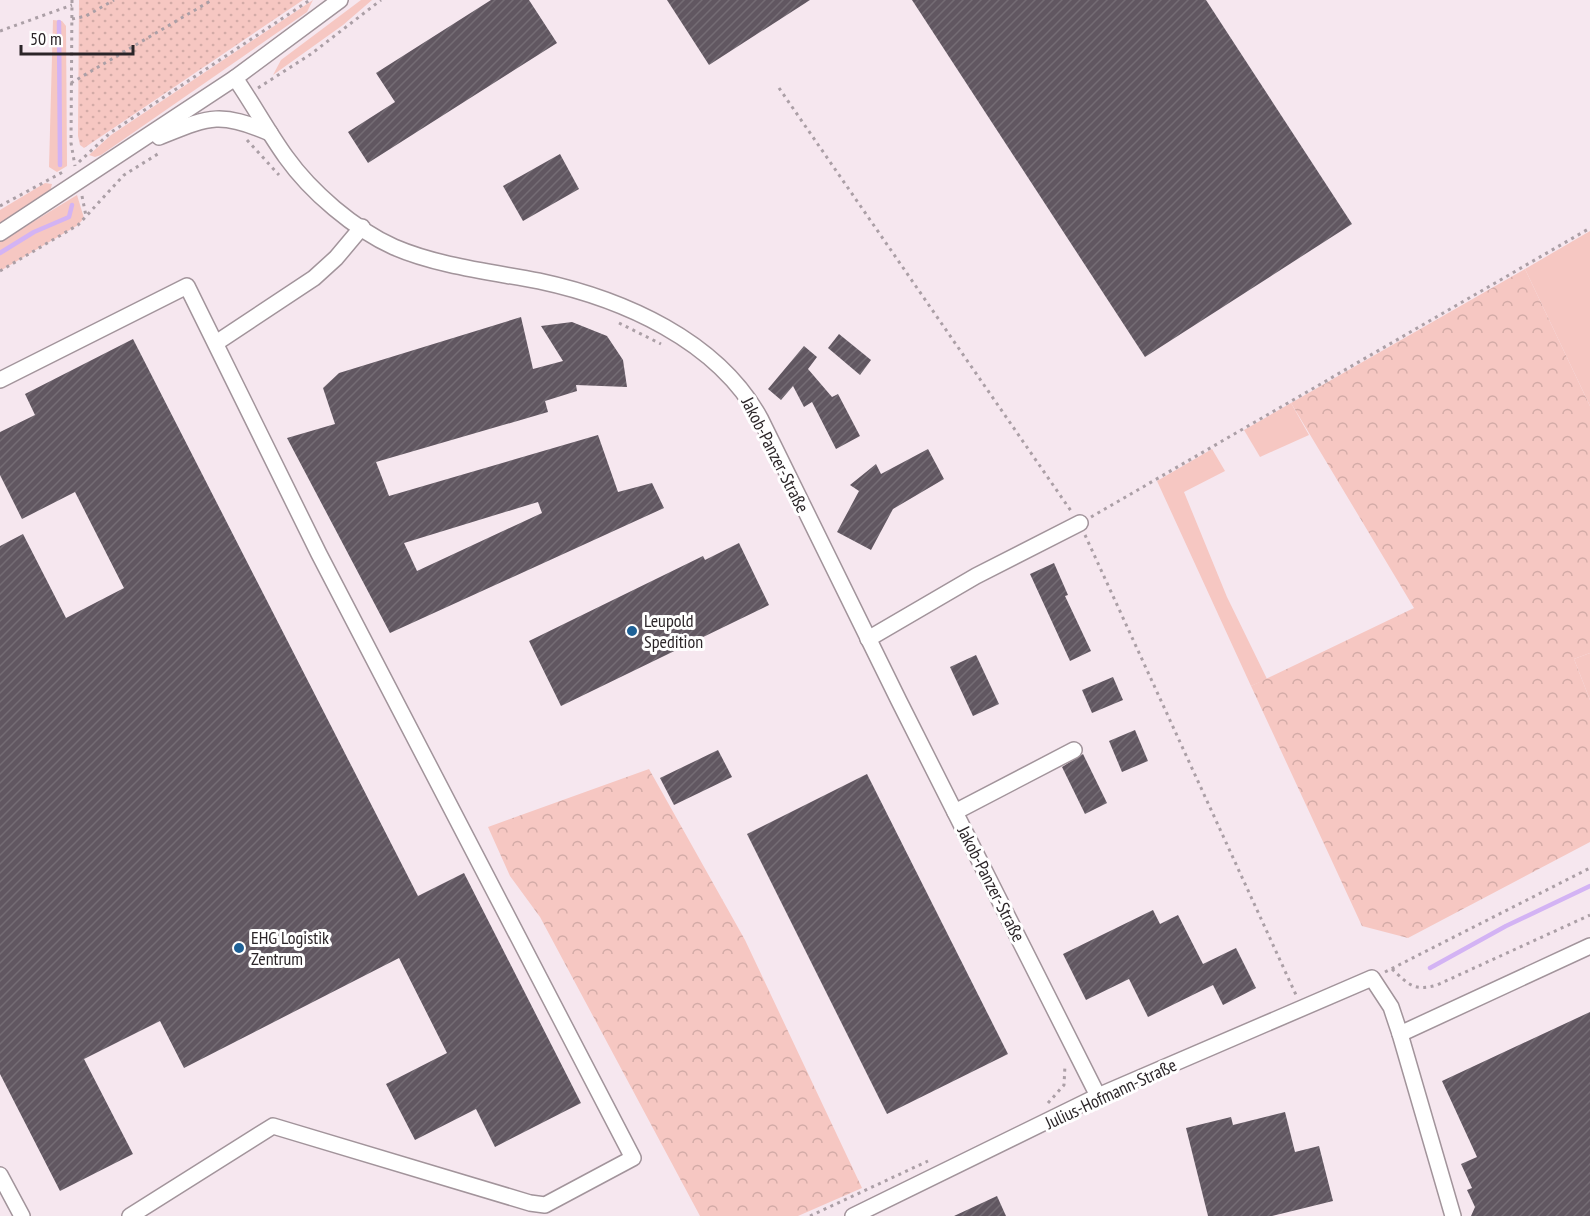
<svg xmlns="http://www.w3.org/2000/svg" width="1590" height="1216" font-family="'PT Sans Narrow',sans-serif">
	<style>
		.green { fill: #f6c7c2 }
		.forest { fill: url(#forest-crowns) }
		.garden { fill: url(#garden-dots) }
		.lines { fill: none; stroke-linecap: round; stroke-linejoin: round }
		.stream { stroke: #d3b3f4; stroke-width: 4.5 }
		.building { fill: url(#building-hatch); fill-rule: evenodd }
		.minor-casing { stroke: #a2949b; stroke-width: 18 }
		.path { stroke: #ab9fa6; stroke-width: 3; stroke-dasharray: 3 4.5; stroke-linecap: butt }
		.minor { stroke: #fff; stroke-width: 15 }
		.poi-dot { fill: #1e6196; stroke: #fff; stroke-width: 2 }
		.labels { text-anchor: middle; stroke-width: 6; stroke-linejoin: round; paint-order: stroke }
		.street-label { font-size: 18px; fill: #2b2528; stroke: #fff }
		.poi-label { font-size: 18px; fill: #2b2528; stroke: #fff; text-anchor: start }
	</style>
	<defs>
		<pattern id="forest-crowns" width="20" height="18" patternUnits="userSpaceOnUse" patternTransform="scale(1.5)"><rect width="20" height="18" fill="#f6c7c2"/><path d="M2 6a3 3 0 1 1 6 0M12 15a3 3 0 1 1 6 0" fill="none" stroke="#d3aba7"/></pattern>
		<pattern id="garden-dots" width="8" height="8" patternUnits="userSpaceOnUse" patternTransform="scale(1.5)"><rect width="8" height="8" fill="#f6c7c2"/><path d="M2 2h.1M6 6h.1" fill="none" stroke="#d3aba7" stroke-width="1.8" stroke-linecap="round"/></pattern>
		<pattern id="building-hatch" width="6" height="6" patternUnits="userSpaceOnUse" patternTransform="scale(1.5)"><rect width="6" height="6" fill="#615761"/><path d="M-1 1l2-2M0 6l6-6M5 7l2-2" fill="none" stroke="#746c74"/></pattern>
	</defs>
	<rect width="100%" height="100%" fill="#f6e7ef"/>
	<g class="green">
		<path d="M313,0L307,12L101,155L95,157L89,155L111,135Z"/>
		<path d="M361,0H372L343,25L273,75L281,60Z"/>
		<path d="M53,20L62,21L66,26L67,166L57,172L49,167Z"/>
		<path d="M45,183L52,184L50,192L0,224V210Z"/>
		<path d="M77,195L84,218L78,225L0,271V242Z"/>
		<path d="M1590,231V406L1525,269Z"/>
		<path d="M1291,403L1309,435L1260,457L1244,430Z"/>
		<path d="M1212,449L1225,471L1184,492L1227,597L1267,679L1251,686L1157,481Z"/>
		<path d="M1590,653V700L1574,659Z"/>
	</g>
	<g class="forest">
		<path d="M1525,269L1590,406V653L1574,659L1590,700V842L1408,938L1362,926L1251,686L1414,608L1291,403Z"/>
		<path d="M649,769L745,940L862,1188L798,1216H700L540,917L510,876L488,827Z"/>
	</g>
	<path class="garden" d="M79,0H303L84,148L80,145L78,136Z"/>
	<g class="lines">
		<g class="stream">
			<path d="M59,22L60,165"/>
			<path d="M0,253L34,232L69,217L72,205"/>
			<path d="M1430,968L1506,926L1590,886"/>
		</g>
	</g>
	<g class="building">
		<path d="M491,0H529L557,43L368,163L348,132L395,102L376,73Z"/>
		<path d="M667,0H810L709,65Z"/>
		<path d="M912,0H1206L1352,224L1145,357Z"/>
		<path d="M560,154L579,189L523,221L503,186Z"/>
		<path d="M521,317L533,369L563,361L541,326L572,322L607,336L623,360L627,387L576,385L577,391L545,401L548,412L376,462L389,496L598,435L618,492L652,483L664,508L390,633L287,438L335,424L323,388L339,373ZM538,502L542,513L417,571L404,543Z"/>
		<path d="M839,334L871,360L860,375L828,348Z"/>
		<path d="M133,339L418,896L464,873L581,1103L495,1147L476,1109L415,1140L386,1084L447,1053L399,958L184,1068L160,1021L84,1059L133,1154L60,1191L0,1074V546L23,534L66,618L124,588L75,492L22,519L0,475V432L35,415L25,394Z"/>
		<path d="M804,346L817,357L808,369L832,397L838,394L860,436L836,449L812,402L804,407L793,386L781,400L768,389Z"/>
		<path d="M928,449L944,479L893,509L871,550L837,532L859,491L850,485L876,464L881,474Z"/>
		<path d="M739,543L769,605L561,706L529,641L703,556L705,560Z"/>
		<path d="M1054,563L1068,595L1065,596L1091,651L1070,661L1030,574Z"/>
		<path d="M976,655L999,704L973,716L950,667Z"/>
		<path d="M1113,677L1123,700L1092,713L1082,690Z"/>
		<path d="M1135,730L1148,761L1122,772L1109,741Z"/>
		<path d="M718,750L732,777L674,805L660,778Z"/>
		<path d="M1083,754L1107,803L1085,814L1062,767Z"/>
		<path d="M867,774L1008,1054L887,1114L747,834Z"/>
		<path d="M1153,910L1160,924L1178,915L1203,964L1236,948L1256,988L1223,1005L1213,985L1148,1017L1129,979L1086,1000L1063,954Z"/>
		<path d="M1590,1012V1216H1471L1475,1207L1467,1190L1472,1188L1461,1164L1477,1157L1442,1081Z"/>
		<path d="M1285,1112L1295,1152L1319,1146L1333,1201L1272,1216H1208L1186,1128L1231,1117L1233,1125Z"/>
		<path d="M997,1196L1006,1216H954Z"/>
	</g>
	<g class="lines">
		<g class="minor-casing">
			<g id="minor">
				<path d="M235,78C253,104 268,132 286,157C311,192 354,229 394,247C438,266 492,272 539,281C623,299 717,340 760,418L899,701L1098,1096"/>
				<path d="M159,137C209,117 219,111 270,133"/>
				<path d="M0,233L235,78L340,0"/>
				<path d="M216,343L314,278L336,258L362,227"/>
				<path d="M0,380L187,286L319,554L633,1158L545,1205L530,1203L273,1126L130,1216"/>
				<path d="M868,639L976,576L1080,523"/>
				<path d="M955,812L1074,750"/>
				<path d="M1400,1034L1453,1216"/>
				<path d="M0,1175L22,1216"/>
				<path d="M853,1216L1098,1096L1372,978L1391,1007L1400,1034L1590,946"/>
			</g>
		</g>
		<g class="path">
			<path d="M72,0L71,143L75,166"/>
			<path d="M72,19L86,16L114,0"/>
			<path d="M0,31L72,5"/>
			<path d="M71,83L212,0"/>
			<path d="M258,88L311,54L381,0"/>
			<path d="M779,88L1071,511"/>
			<path d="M247,140L279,175"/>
			<path d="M79,162L110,133L310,0"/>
			<path d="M82,196L86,216"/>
			<path d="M0,206L63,172"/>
			<path d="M0,271L78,225L124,175L161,152"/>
			<path d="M619,323L661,344"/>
			<path d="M1091,517L1590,228"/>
			<path d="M1085,535L1296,995"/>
			<path d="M1392,969C1408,984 1414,992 1437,985L1590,915"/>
			<path d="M1385,972L1590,868"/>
			<path d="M1048,1103L1064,1085L1065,1065"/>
			<path d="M810,1216L928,1161"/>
		</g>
		<use href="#minor" class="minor"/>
	</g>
	<g class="poi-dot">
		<circle cx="632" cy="631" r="6"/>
		<circle cx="239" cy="948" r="6"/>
	</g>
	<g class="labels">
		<g class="street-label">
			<text transform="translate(775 455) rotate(63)" y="6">Jakob-Panzer-Straße</text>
			<text transform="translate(991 884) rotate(63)" y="6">Jakob-Panzer-Straße</text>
			<text transform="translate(1111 1094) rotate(-25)" y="6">Julius-Hofmann-Straße</text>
		</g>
		<g class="poi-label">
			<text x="644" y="627">Leupold<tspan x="644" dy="21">Spedition</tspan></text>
			<text x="251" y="944">EHG Logistik<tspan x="251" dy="21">Zentrum</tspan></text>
		</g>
	</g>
	<path d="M21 45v9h112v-9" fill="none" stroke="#2b2528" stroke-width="3"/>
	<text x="30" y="45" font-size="18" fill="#2b2528" stroke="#ffffff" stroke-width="4.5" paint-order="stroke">50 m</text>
</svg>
